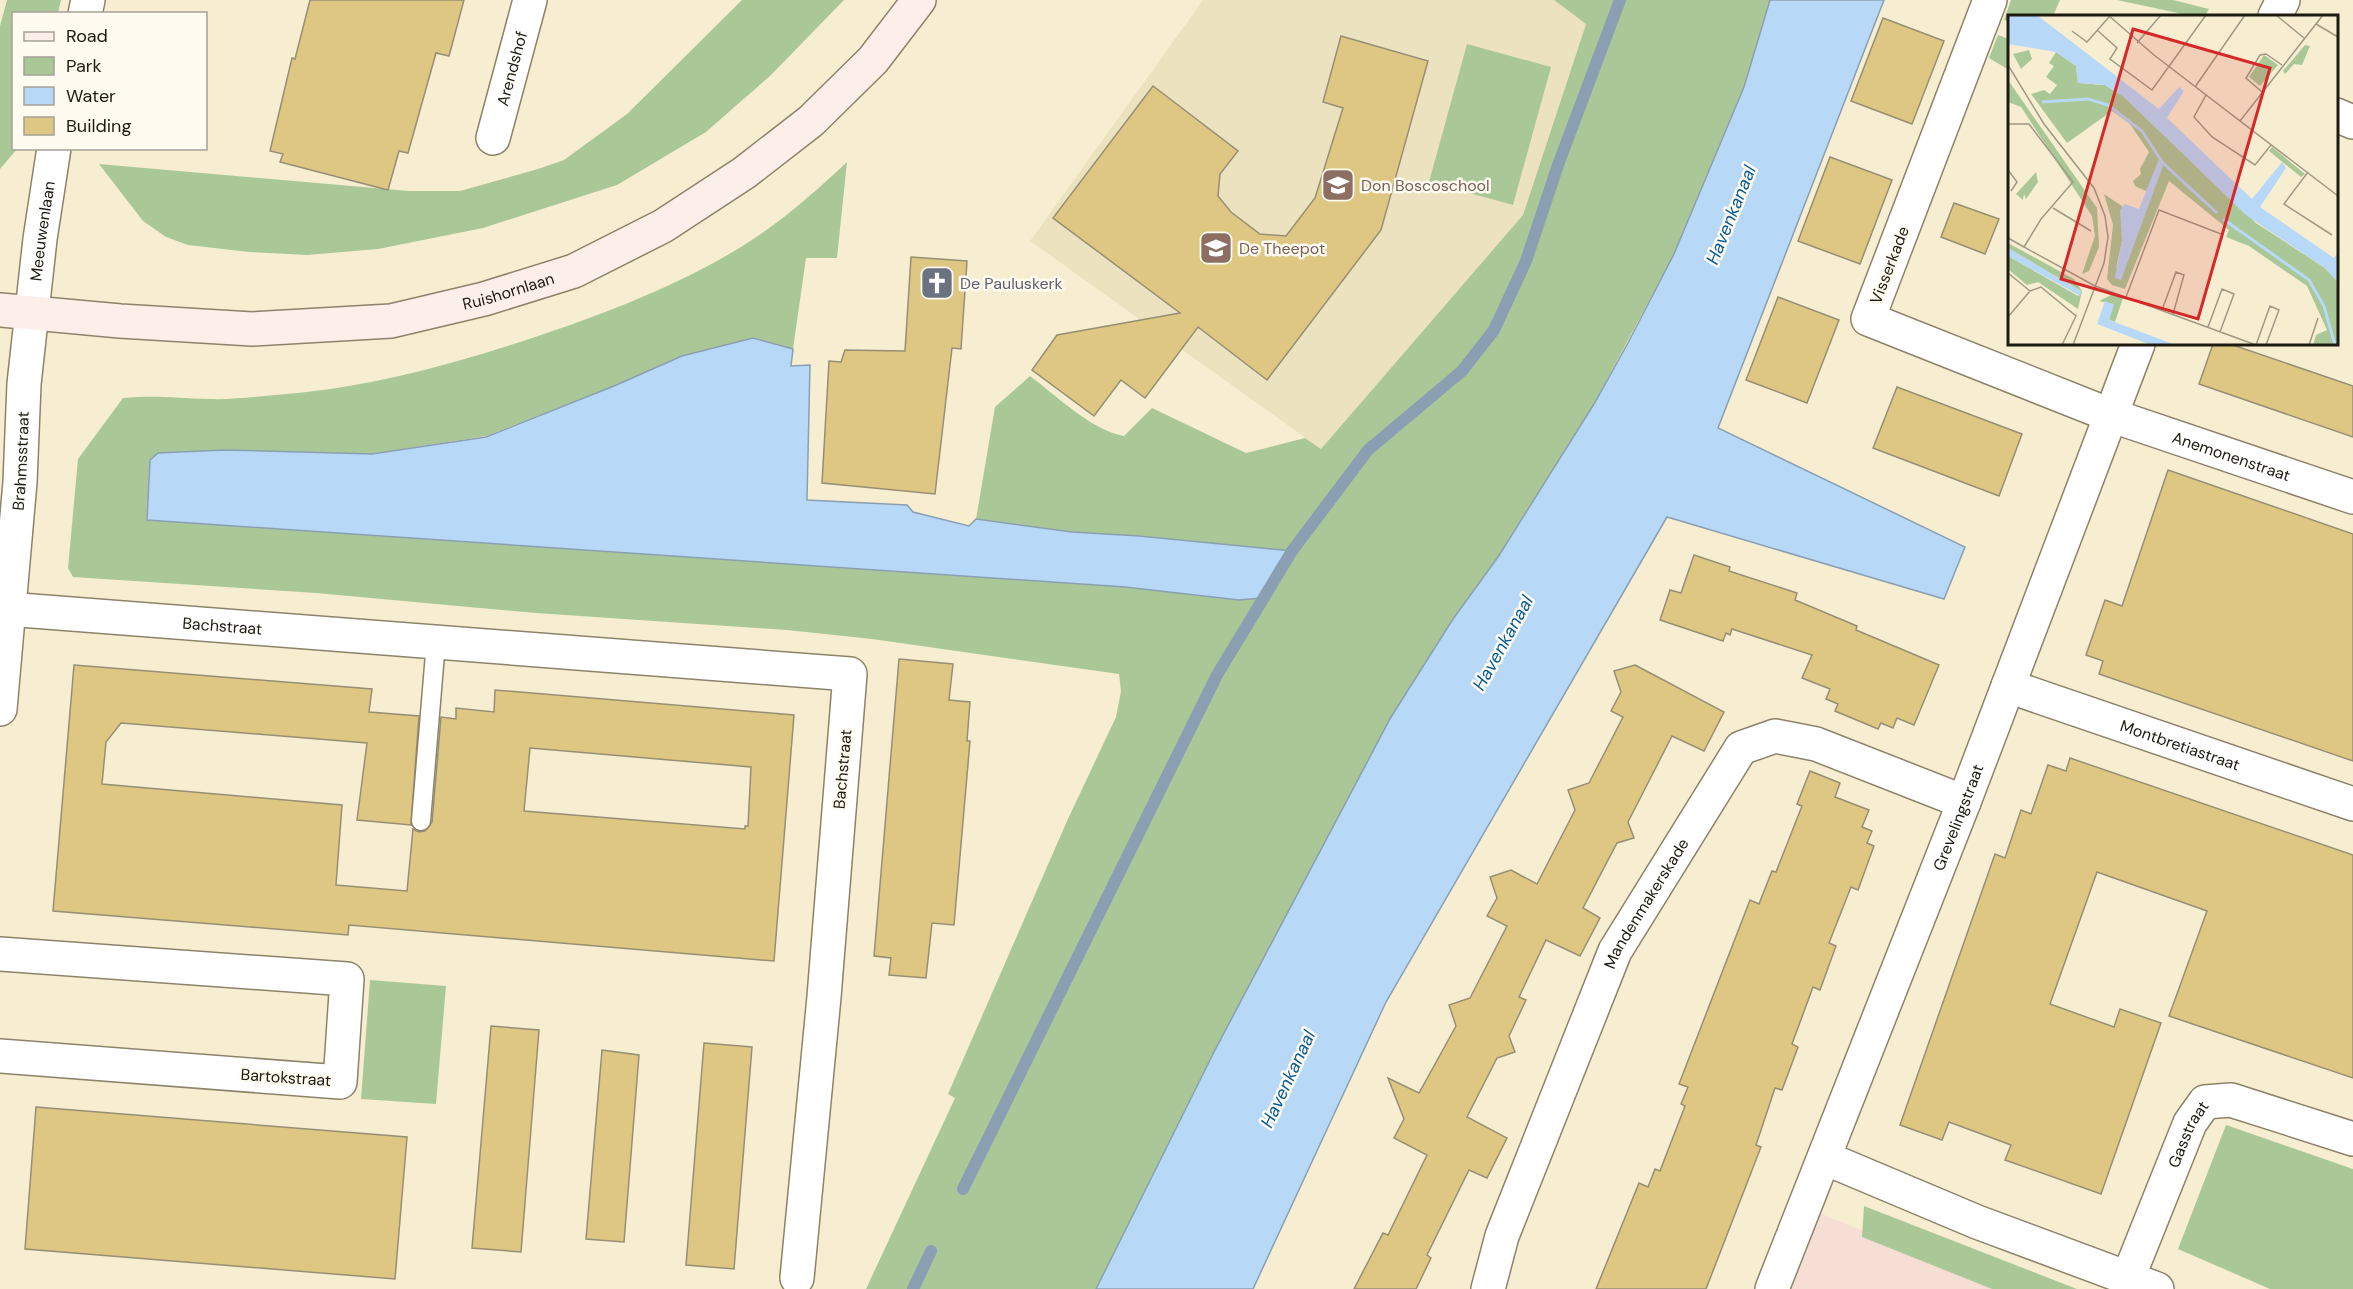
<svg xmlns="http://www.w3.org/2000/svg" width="2353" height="1289" font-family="'DM Sans',sans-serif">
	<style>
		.built { fill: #ede2bf }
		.industrial { fill: #f7ded5 }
		.green { fill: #aac897 }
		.water { fill: #b8d8f7; stroke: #8a9fb2; stroke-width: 1.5 }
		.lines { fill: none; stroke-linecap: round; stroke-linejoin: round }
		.stream { stroke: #8a9fb2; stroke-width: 12 }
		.building { fill: #ddc782; stroke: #978f75; stroke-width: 1.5; fill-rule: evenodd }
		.lane-casing { stroke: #8c836a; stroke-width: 21 }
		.street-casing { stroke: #8c836a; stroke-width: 36 }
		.secondary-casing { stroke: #8c836a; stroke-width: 36 }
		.lane { stroke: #fff; stroke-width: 18 }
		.street { stroke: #fff; stroke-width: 33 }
		.secondary { stroke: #fceee9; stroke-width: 33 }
		.labels { text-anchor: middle; stroke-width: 5; stroke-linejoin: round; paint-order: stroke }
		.street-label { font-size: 16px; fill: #1d1a10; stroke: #fffbf0 }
		.education-label { font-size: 16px; fill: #785e54; stroke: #fffbf0; text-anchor: start }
		.worship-label { font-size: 16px; fill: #5b616d; stroke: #fffbf0; text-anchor: start }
		.water-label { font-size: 18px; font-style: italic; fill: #045b97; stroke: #fffbf0 }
		.inset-river { fill: none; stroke: #b8d8f7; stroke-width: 3 }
		.inset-road { fill: none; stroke: #a09984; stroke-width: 1.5 }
		.view { fill: #d62828; fill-opacity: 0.15; stroke: #d62828; stroke-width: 3 }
		.inset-edge { fill: none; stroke: #1d1a10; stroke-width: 3 }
	</style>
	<rect width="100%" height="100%" fill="#f7eed2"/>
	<path class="built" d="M1203,0H1554L1586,24L1523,215L1321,449L1030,241Z"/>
	<path class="industrial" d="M1817,1212L2006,1289H1787Z"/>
	<g class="green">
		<path d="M7,0H61L58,13L14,14V148L17,149L0,169V26Z"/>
		<path d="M742,0H844L770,76L706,132L617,185L483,228L378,249L307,255L249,252L188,245L166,237L143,221L99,164L409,191H460L538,169L564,160L627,114Z"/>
		<path d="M1554,0H1770L1744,87L1674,254L1594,404L1498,557L1453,619L1215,1050L1096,1289H866L955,1098L948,1094L1067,821L1116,717L1121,691L1119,674L872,639L787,630L536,613L316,593L73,577L68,568L78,459L123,398C154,395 178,398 209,399C234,400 261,396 286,394C369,387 450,365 529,339C602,315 675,287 741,247C780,223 814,193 847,162L837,258H806L793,349L753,338L682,356L614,386L486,436L372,454L224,450L150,460L147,519L1125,587L1239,600L1139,536L1072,532L976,519L995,407L1030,376C1057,396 1091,430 1124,436L1152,408L1246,453L1305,438L1321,449L1523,215L1586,24Z"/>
		<path d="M2011,0H2060L2053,16H2010L2009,21L2004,20Z"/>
		<path d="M2117,0H2173L2209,9L2205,16H2192Z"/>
		<path d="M1998,35L2009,39V70L1989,58Z"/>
		<path d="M1467,44L1551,67L1513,205L1429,182Z"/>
		<path d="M370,980L446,986L436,1104L361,1099Z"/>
		<path d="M2226,1125L2353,1169V1289H2270L2178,1249Z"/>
		<path d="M1864,1206L2077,1289H1992L1862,1237Z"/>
	</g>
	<g class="water">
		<path d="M1770,0H1884L1718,428L1965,547L1944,599L1667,517L1386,1002L1253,1289H1096L1215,1050L1391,717L1453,619L1498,557L1594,404L1628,343L1674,254L1744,87Z"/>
		<path d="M753,338L793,349L791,366L810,365L807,500L907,505L913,512L969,526L976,519L1072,532L1139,536L1292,551L1262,598L1239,600L1125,587L147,520L150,460L158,453L224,450L372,454L486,437L614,386L682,356Z"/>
	</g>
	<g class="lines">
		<g class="stream">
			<path d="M963,1189L1217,675L1292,551L1368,450L1462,371L1494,330L1526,261L1558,165L1620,0"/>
			<path d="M913,1289L931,1251"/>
		</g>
	</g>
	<g class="building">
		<path d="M310,0H464L449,56L436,53L408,153L399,151L388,190L280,162L283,154L270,151L292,58L295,59Z"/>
		<path d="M1883,18L1944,41L1912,124L1851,101Z"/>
		<path d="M1341,36L1428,61L1381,230L1267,380L1198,327L1145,398L1121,380L1094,416L1032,370L1057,335L1180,313L1053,218L1153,86L1238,151L1220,174L1218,196L1231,212L1260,234L1286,236L1315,198L1343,108L1323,102Z"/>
		<path d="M1830,157L1892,180L1860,264L1798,241Z"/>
		<path d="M1954,203L1999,219L1985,254L1941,237Z"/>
		<path d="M911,257L967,261L961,349L952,348L935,494L822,483L829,361L841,362L845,350L905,351Z"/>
		<path d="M1778,297L1839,320L1807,403L1746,380Z"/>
		<path d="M2213,344H2230L2353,386V437L2199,384Z"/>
		<path d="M1897,387L2022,434L1999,496L1873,448Z"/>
		<path d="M2168,470L2353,534V761L2099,674L2103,661L2086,655L2105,600L2122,606Z"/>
		<path d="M1694,555L1730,567L1729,571L1797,593L1795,600L1857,626L1856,630L1939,665L1914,725L1897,718L1893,728L1881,723L1878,729L1835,711L1838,704L1826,699L1830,689L1802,678L1812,655L1732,629L1730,635L1726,633L1723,641L1660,620L1670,590L1681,593Z"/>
		<path d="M899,659L953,664L949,700L970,702L967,741H970L954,925L932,923L926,978L889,975L891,958L874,956Z"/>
		<path d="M74,665L372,689L369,712L419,716L411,825L357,820L367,743L121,723L106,742L102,784L342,805L336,885L407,891L413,829L419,832L425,831L432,822L441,717L456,719V708L494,712L495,690L794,715L774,961L349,925L348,935L53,911ZM530,748L751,767L748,826H745V829L524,811Z"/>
		<path d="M1635,665L1724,712L1704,751L1672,736L1628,822L1634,838L1617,843L1583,908L1600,918L1580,956L1546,940L1519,997L1526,1000L1509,1036L1515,1052L1497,1058L1467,1117L1507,1138L1487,1178L1469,1170L1427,1255L1431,1258L1416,1289H1354L1383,1233L1388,1235L1427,1155L1394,1138L1404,1119L1388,1078L1419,1093L1456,1026L1449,1005L1470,998L1507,926L1487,916L1497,898L1490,877L1511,870L1537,884L1575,810L1568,790L1589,783L1623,717L1611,711L1621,692L1614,671Z"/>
		<path d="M2070,758L2353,855V1078L2169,1016L2207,911L2097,872L2050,1004L2114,1027L2120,1009L2161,1023L2101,1194L2005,1160L2011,1145L1949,1122L1942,1140L1900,1125L1995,854L2005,858L2021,810L2031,814L2048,765L2066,771Z"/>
		<path d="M1810,771L1840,783L1835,797L1869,810L1862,827L1872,831L1867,843L1874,846L1858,890L1851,887L1829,943L1836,946L1820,990L1813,987L1792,1044L1798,1047L1782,1090L1775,1088L1756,1145L1761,1147L1706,1289H1596L1639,1183L1648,1187L1655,1169L1660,1171L1685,1106L1681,1104L1688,1087L1679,1084L1750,900L1759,904L1772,871L1776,872L1802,806L1797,804Z"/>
		<path d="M491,1026L539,1030L521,1252L472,1248Z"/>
		<path d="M704,1043L752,1047L734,1269L686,1265Z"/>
		<path d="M602,1050L639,1055L624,1242L586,1239Z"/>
		<path d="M36,1107L407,1137L395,1279L25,1249Z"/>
	</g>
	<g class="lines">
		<g class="lane-casing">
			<path id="lane" d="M421,821L436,642"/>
		</g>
		<g class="street-casing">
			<g id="street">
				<path id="s1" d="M1990,0L1868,319L2110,415L2353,497"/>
				<path d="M85,14L88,0"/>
				<path d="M2275,16L2283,0"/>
				<path d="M2336,115L2353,122"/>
				<path id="s2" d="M493,138L530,0"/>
				<path id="s3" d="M7,609L850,674L824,997L797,1278"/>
				<path id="s4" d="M2008,686L2353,804"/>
				<path id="s5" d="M0,709L20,482L24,384L40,239L54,148"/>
				<path d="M0,954L347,979L340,1082L0,1056"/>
				<path d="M1825,1158L1977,1222L2157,1289"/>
				<path id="s6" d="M2128,1278L2190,1123L2205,1102L2231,1100L2353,1139"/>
				<path id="s7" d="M1488,1289L1502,1236L1615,951L1741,748L1775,736L1816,744L1964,802"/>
				<path id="s8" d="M1772,1289L1964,802L2138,344"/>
			</g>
		</g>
		<g class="secondary-casing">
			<g id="secondary">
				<path id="s9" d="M0,310L120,321L252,329L391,321L484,299L574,271L663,226L744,173L811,121L873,60L919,0"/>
			</g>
		</g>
		<use href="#lane" class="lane"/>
		<use href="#street" class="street"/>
		<use href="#secondary" class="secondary"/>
	</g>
	<defs>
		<g id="school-square" transform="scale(1.725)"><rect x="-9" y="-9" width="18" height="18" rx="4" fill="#8d6e63" stroke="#fffbf0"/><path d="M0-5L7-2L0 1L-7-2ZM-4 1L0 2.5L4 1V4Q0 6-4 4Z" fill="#fff"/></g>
		<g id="church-square" transform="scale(1.725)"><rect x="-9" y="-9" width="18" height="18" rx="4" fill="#6b7280" stroke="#fffbf0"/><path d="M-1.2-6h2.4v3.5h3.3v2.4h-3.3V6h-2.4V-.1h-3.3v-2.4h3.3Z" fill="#fff"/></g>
	</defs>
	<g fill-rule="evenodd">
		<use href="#school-square" x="1338" y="185"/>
		<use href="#school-square" x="1216" y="248"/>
		<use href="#church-square" x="937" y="283"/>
	</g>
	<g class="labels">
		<g class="street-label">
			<text dy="6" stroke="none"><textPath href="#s2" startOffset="72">Arendshof</textPath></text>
			<text dy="6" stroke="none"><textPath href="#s5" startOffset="480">Meeuwenlaan</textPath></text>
			<text transform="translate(1889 265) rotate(-69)" y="6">Visserkade</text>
			<text dy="6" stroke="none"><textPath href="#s9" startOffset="513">Ruishornlaan</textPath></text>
			<text dy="6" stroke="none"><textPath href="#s1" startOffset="730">Anemonenstraat</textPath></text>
			<text dy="6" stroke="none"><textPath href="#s5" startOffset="249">Brahmsstraat</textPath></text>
			<text dy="6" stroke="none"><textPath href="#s3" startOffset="216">Bachstraat</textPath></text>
			<text dy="6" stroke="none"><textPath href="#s4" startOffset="182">Montbretiastraat</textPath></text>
			<text transform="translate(842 769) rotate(-85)" y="6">Bachstraat</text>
			<text dy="6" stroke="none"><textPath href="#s8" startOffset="507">Grevelingstraat</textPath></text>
			<text dy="6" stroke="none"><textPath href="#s7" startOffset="418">Mandenmakerskade</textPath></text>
			<text transform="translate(286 1077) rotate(4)" y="6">Bartokstraat</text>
			<text dy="6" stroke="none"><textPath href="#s6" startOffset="156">Gasstraat</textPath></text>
		</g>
		<g class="education-label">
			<text x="1361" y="191">Don Boscoschool</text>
			<text x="1239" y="254">De Theepot</text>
		</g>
		<g class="worship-label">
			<text x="960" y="289">De Pauluskerk</text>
		</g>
		<g class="water-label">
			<text transform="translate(1731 215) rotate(-68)" y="6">Havenkanaal</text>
			<text transform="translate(1503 643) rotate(-61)" y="6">Havenkanaal</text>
			<text transform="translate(1288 1079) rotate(-65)" y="6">Havenkanaal</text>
		</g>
	</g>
	<g transform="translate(2008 15)">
		<rect width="330" height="330" fill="#f7eed2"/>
		<path d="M297,30L302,31L294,50L286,49L277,59L275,56ZM21,35L24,44L13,54L5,39ZM48,37L68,51L70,68L97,70L116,82L248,208L317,253L330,267V330H305L308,320L319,315L299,271L241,231L218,222L221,215L161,166L117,274L104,270L99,264L105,210L96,179L114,191V226L108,254L155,148L138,176L127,171L125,166L133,159L132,154L141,137L122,109L104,96L59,128L23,79L36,75L42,79L49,70L38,62L46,51L41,48ZM256,40L270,50L252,71L241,62ZM0,65L89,193L91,232L81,256L74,259L87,221L84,201L13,92L0,87ZM264,132L297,159L293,162L261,136ZM28,157L30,167L18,184L16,179L15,185L8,179ZM0,228L66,264L74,276L70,294L30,267L19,270L0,254V241L70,281L73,276L0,233ZM105,279L115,283L107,307L100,304L105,289L91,286Z" fill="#aac897"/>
		<path d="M0,0H29L151,94L171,72L176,76L159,103L244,184L274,147L278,153L252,192L326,243L330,238V267L317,253L238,200L116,82L97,70L70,68L68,51L48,37L0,29ZM151,144L155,151L113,265L107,263L114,226L112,195L117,189L131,194ZM0,233L73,276L72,281L0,241ZM97,286L106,290L101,305L168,330H143L89,309Z" fill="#b8d8f7"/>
		<path class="inset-river" d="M34,87L80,84L100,90L134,116L155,148L209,198M215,204L301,265L316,291L327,330"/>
		<path class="inset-road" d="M100,0L146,40L330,181M268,0L296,23M308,9L330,22M89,15L109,33L102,44L144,75L198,0M64,16L79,27L101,2M129,28L153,0M0,50L36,109L86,173L97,201L100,222L96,248L65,330M187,72L237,0M254,77L238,63L252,40L258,39L274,50M198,80L186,102L204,122L247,150L263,130M232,106L315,0M0,109H21L65,167L33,204L16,232L87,271L248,330M0,155L9,167L3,176M300,157L276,189L324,220M45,193L83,216M0,223L16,232M0,258L22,276L33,272L68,301L54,330M118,282L151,195L213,219M154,295L168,257L176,260L165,299M0,302L22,276M200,312L214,274L226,279L212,317M248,330L262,291L271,295L258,330M301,330L310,303"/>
		<path class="view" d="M125,14L262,53L190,304L53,264Z"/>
		<rect width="330" height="330" class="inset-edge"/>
	</g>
	<rect x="12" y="12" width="195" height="138" fill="#fffbf0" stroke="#a5a196" stroke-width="1.5"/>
	<rect x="24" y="32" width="30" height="9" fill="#fceee9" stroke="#a5a196" stroke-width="1.5"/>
	<text x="66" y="42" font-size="18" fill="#1d1a10">Road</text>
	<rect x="24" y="57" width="30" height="18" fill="#aac897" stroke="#a5a196" stroke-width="1.5"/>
	<text x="66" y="72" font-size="18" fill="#1d1a10">Park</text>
	<rect x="24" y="87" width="30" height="18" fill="#b8d8f7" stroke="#a5a196" stroke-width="1.5"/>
	<text x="66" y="102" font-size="18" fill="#1d1a10">Water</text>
	<rect x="24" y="117" width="30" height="18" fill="#ddc782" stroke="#a5a196" stroke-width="1.5"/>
	<text x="66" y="132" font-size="18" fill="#1d1a10">Building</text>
</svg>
